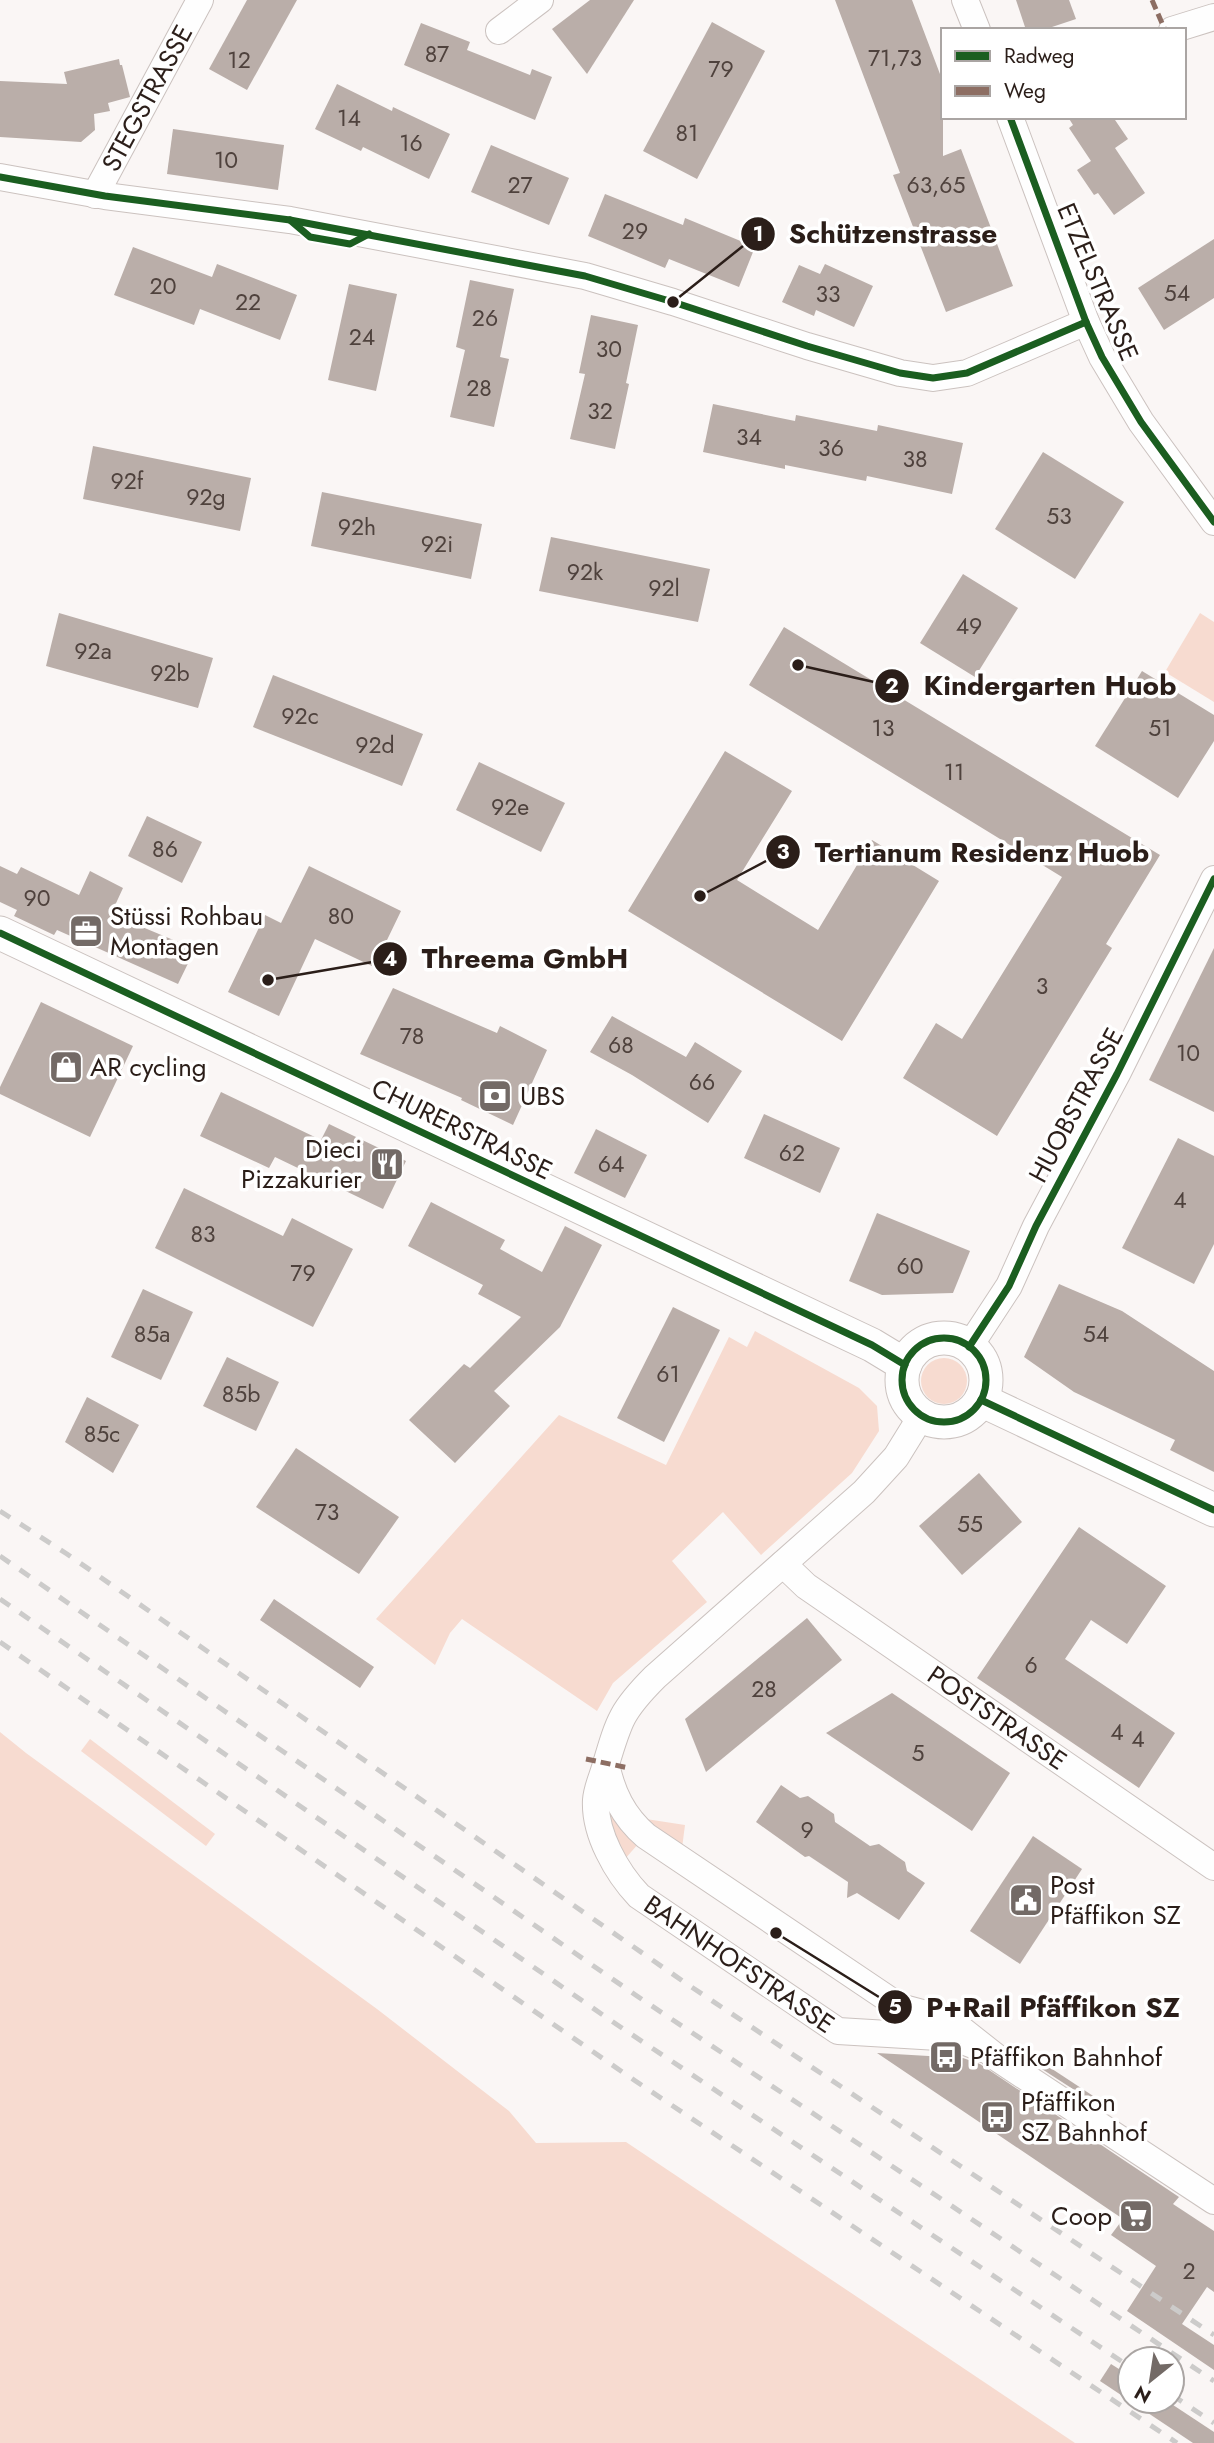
<svg xmlns="http://www.w3.org/2000/svg" width="1214" height="2443" font-family="Jost,sans-serif">
	<style>
		.green { fill: #f7dbd0 }
		.building { fill: #baaea9 }
		.lines { fill: none; stroke-linecap: round; stroke-linejoin: round }
		.minor-casing { stroke: #cbc2bf; stroke-width: 28 }
		.major-casing { stroke: #cbc2bf; stroke-width: 35 }
		.minor { stroke: #fefefe; stroke-width: 26 }
		.major { stroke: #fefefe; stroke-width: 33 }
		.rail { stroke: #cccbca; stroke-width: 5; stroke-dasharray: 12 12; stroke-linecap: butt }
		.quiet { stroke: #8d6e63; stroke-width: 5; stroke-dasharray: 10 5; stroke-linecap: butt }
		.cycleway-casing { stroke: #fff; stroke-width: 11 }
		.cycleway { stroke: #1b5e20; stroke-width: 7 }
		.labels { text-anchor: middle; stroke-width: 7; stroke-linejoin: round; paint-order: stroke }
		.number-label { font-size: 23px; fill: #4f423d }
		.street-label { font-size: 26px; fill: #2b1e19; stroke: #fff }
		.poi-label { font-size: 26px; fill: #2b1e19; stroke: #fff; text-anchor: start }
		.leader { fill: none; stroke: #2b1e19; stroke-width: 2.5 }
		.callout-dot { fill: #2b1e19; stroke: #fff; stroke-width: 2.5 }
		.mark-label { font-size: 21px; text-anchor: middle; font-weight: bold; fill: #fff }
		.callout-label { font-size: 28px; text-anchor: middle; font-weight: bold; fill: #2b1e19; stroke: #fff; stroke-width: 7; stroke-linejoin: round; paint-order: stroke }
	</style>
	<rect width="100%" height="100%" fill="#faf6f5"/>
	<g class="green">
		<path d="M1200,613L1214,622V702L1165,672Z"/>
		<path d="M755,1331L859,1388L877,1406L879,1431L852,1473L761,1555L723,1512L672,1561L707,1602L613,1683L597,1711L462,1619L450,1633L435,1665L376,1619L559,1415L666,1465L729,1337L747,1347Z"/>
		<circle cx="944" cy="1381" r="23"/>
		<path d="M0,1732L26,1753L377,2009L509,2111L536,2143L626,2142L1075,2443H0Z"/>
		<path d="M90,1739L215,1834L206,1846L81,1751Z"/>
		<path d="M608,1810L638,1844L625,1859L619,1850Z"/>
		<path d="M646,1819L685,1825L682,1848Z"/>
	</g>
	<g class="building">
		<path d="M247,0H297L247,90L209,69Z"/>
		<path d="M590,0H634L587,74L552,29Z"/>
		<path d="M835,0H912L943,82V156L961,149L1013,286L946,312L893,175L900,173Z"/>
		<path d="M1016,0H1069L1076,19L1043,30H1026Z"/>
		<path d="M712,22L765,51L697,179L643,151Z"/>
		<path d="M421,23L470,42L467,50L530,75L532,69L552,77L535,120L404,65Z"/>
		<path d="M119,59L120,65H122L130,97L108,103L110,111L94,114L95,130L81,142L0,137V81L67,84L64,72Z"/>
		<path d="M337,84L392,111L393,107L450,134L429,179L363,147L361,151L315,129Z"/>
		<path d="M1068,117H1113L1128,139L1115,148L1145,193L1114,215L1098,193L1094,195L1077,170L1091,161L1069,128L1073,125Z"/>
		<path d="M173,129L284,145L278,190L167,174Z"/>
		<path d="M491,145L569,178L549,225L471,192Z"/>
		<path d="M605,194L683,225L685,218L755,247L739,287L669,259L665,268L588,236Z"/>
		<path d="M1214,239V298L1164,330L1138,288Z"/>
		<path d="M133,247L212,277L217,264L297,295L280,340L200,309L194,325L114,295Z"/>
		<path d="M825,264L873,286L854,327L816,310L814,316L782,302L799,265L820,274Z"/>
		<path d="M470,280L514,289L500,357L509,359L494,427L450,417L465,350L456,347Z"/>
		<path d="M349,284L397,294L376,391L328,380Z"/>
		<path d="M591,315L638,325L626,383L629,384L615,449L570,439L585,374L579,373Z"/>
		<path d="M713,404L795,421L796,415L877,431L878,425L963,443L952,494L867,476L866,481L785,465V469L703,452Z"/>
		<path d="M93,446L251,478L240,531L83,499Z"/>
		<path d="M1043,452L1124,502L1075,579L995,529Z"/>
		<path d="M322,492L482,524L471,579L311,546Z"/>
		<path d="M551,537L710,569L698,622L539,591Z"/>
		<path d="M963,574L1018,608L975,677L920,643Z"/>
		<path d="M59,613L213,658L198,708L46,666Z"/>
		<path d="M784,627L1160,855L1106,944L1112,948L997,1136L903,1078L936,1023L962,1039L1062,877L749,685Z"/>
		<path d="M1142,671L1214,715V741L1178,798L1095,746Z"/>
		<path d="M273,675L423,734L402,786L253,727Z"/>
		<path d="M725,751L792,791L737,880L818,930L872,840L939,881L842,1041L628,911Z"/>
		<path d="M479,762L565,803L541,852L456,810Z"/>
		<path d="M147,816L202,842L182,883L128,856Z"/>
		<path d="M0,866L17,874L21,867L79,895L90,871L123,888L111,914L195,949L178,984L57,930L54,935L14,916L17,910L0,902Z"/>
		<path d="M309,866L401,911L374,967L315,939L279,1016L228,992L265,915L281,923Z"/>
		<path d="M1214,948V1112L1149,1080Z"/>
		<path d="M393,988L497,1033L500,1026L547,1050L513,1125L461,1100L462,1098L360,1054Z"/>
		<path d="M41,1002L133,1046L90,1137L0,1094V1087Z"/>
		<path d="M612,1016L686,1057L695,1042L742,1071L708,1123L632,1075L590,1052Z"/>
		<path d="M221,1092L321,1140L329,1124L406,1161L383,1209L275,1157L269,1168L200,1136Z"/>
		<path d="M764,1114L840,1148L820,1193L744,1158Z"/>
		<path d="M596,1129L647,1155L625,1198L574,1173Z"/>
		<path d="M1178,1138L1214,1156V1244L1194,1284L1122,1248Z"/>
		<path d="M184,1188L283,1236L292,1218L353,1249L313,1327L155,1248Z"/>
		<path d="M431,1202L505,1240L500,1249L542,1272L565,1226L602,1245L560,1327L494,1391L510,1406L455,1463L409,1420L464,1364L470,1368L521,1317L478,1294L483,1285L408,1246Z"/>
		<path d="M877,1213L970,1251L953,1293L882,1295L849,1281Z"/>
		<path d="M1059,1284L1122,1311L1214,1371V1472L1170,1450L1175,1440L1074,1392L1024,1357Z"/>
		<path d="M143,1289L193,1312L161,1380L111,1357Z"/>
		<path d="M673,1307L720,1330L664,1442L617,1418Z"/>
		<path d="M227,1357L279,1382L256,1431L203,1406Z"/>
		<path d="M87,1397L139,1425L113,1473L65,1442Z"/>
		<path d="M296,1448L399,1517L359,1574L256,1507Z"/>
		<path d="M979,1473L1022,1522L962,1575L919,1526Z"/>
		<path d="M1079,1527L1166,1586L1127,1644L1091,1620L1065,1659L1175,1733L1139,1788L977,1678Z"/>
		<path d="M274,1599L374,1667L360,1688L260,1620Z"/>
		<path d="M807,1618L842,1660L706,1772L685,1719Z"/>
		<path d="M892,1693L1010,1773L972,1831L826,1733Z"/>
		<path d="M781,1785L800,1798L808,1796L834,1814L835,1822L870,1846L879,1844L905,1862L907,1871L925,1883L899,1920L857,1893L847,1898L848,1882L809,1856L805,1857L756,1822Z"/>
		<path d="M1033,1836L1082,1869L1020,1964L970,1931Z"/>
		<path d="M877,2053L963,2058L980,2064L1179,2197L1173,2204L1214,2231V2292L1207,2287L1182,2324L1214,2345V2370L1127,2311L1156,2266L1111,2235L1123,2219Z"/>
		<path d="M1031,2062L1043,2063L1113,2109L1110,2113Z"/>
		<path d="M1111,2364L1130,2376V2401L1100,2381Z"/>
		<path d="M1130,2401H1167L1214,2432V2443H1193Z"/>
	</g>
	<g class="lines">
		<g class="minor-casing">
			<g id="minor">
				<path d="M965,0L977,30"/>
				<path d="M1172,30L1214,17"/>
				<path d="M499,31L540,0"/>
				<path d="M1010,117L1086,322L1102,357L1141,422L1214,522"/>
				<path d="M0,177L105,196L290,220L585,276L673,302L807,346L900,373L933,378L967,373L1086,322"/>
				<path id="s1" d="M95,195L200,0"/>
				<path d="M969,1347L1009,1286L1036,1226L1117,1074L1214,879"/>
				<path id="s2" d="M922,1415L896,1457L864,1492L655,1677C622,1710 619,1720 606,1764C603,1776 597,1787 596,1800C594,1833 617,1873 639,1896L838,2031L955,2038L983,2049"/>
				<path id="s3" d="M783,1564L806,1586L1214,1867"/>
				<path d="M606,1764C612,1793 623,1816 646,1836L900,2007L945,2019L962,2030L1000,2060L1214,2201"/>
			</g>
		</g>
		<g class="major-casing">
			<g id="major">
				<path d="M0,933L872,1345L905,1365"/>
				<circle cx="944" cy="1380" r="42"/>
				<path d="M981,1400L1214,1510"/>
			</g>
		</g>
		<use href="#minor" class="minor"/>
		<use href="#major" class="major"/>
		<g class="rail">
			<path d="M0,1511L67,1554L687,1984L1214,2335"/>
			<path d="M0,1556L637,1996L1214,2381"/>
			<path d="M0,1599L616,2024L1130,2367"/>
			<path d="M0,1642L634,2080L1177,2443"/>
			<path d="M1172,2395L1214,2423"/>
		</g>
		<g class="quiet">
			<path d="M1152,0L1165,30"/>
			<path d="M586,1759L629,1768"/>
		</g>
		<g class="cycleway-casing">
			<g id="cycleway">
				<path d="M1010,117L1086,322L1102,357L1141,422L1214,522"/>
				<path d="M0,177L105,196L290,220L585,276L673,302L807,346L900,373L933,378L967,373L1086,322"/>
				<path d="M290,220L310,237L350,244L369,234"/>
				<path d="M0,933L872,1345L905,1365"/>
				<circle cx="944" cy="1380" r="42"/>
				<path d="M969,1347L1009,1286L1036,1226L1117,1074L1214,879"/>
				<path d="M981,1400L1214,1510"/>
			</g>
		</g>
		<use href="#cycleway" class="cycleway"/>
	</g>
	<defs>
		<g id="office-square" transform="scale(1.75)"><rect x="-9" y="-9" width="18" height="18" rx="4" fill="#736a66" stroke="#fff"/><path d="M-6-3h4V-5.5h4V-3h4V5H-6ZM-1-4.5V-3h2v-1.5ZM-6 0V1H6V0Z" fill="#fff"/></g>
		<g id="shop-square" transform="scale(1.75)"><rect x="-9" y="-9" width="18" height="18" rx="4" fill="#736a66" stroke="#fff"/><path d="M-5-2.5h2.3a2.7 3.5 0 0 1 5.4 0H5L5.5 6h-11ZM-1.5-2.5h3a1.5 2.3 0 0 0-3 0Z" fill="#fff"/></g>
		<g id="bank-square" transform="scale(1.75)"><rect x="-9" y="-9" width="18" height="18" rx="4" fill="#736a66" stroke="#fff"/><path d="M-6-4H6V4H-6ZM0-2.3a2.3 2.3 0 1 0 0 4.6a2.3 2.3 0 1 0 0-4.6Z" fill="#fff"/></g>
		<g id="restaurant-square" transform="scale(1.75)"><rect x="-9" y="-9" width="18" height="18" rx="4" fill="#736a66" stroke="#fff"/><path d="M-5-6h1v4h1v-4h1v4h1v-4h1v5L-1.5 .5V6h-2V.5L-5-1ZM5-6V6H3V1.5H1.5Q1.5-4 5-6Z" fill="#fff"/></g>
		<g id="civic-square" transform="scale(1.75)"><rect x="-9" y="-9" width="18" height="18" rx="4" fill="#736a66" stroke="#fff"/><path d="M-.6-6.5H3V-4.5H.6V-3L4-1V1h2V6H-6V1h2V-1L-.6-3ZM-1.2 2.5V6h2.4V2.5Z" fill="#fff"/></g>
		<g id="bus-square" transform="scale(1.75)"><rect x="-9" y="-9" width="18" height="18" rx="4" fill="#736a66" stroke="#fff"/><path d="M-5-6H5V4H4V6H2V4H-2V6H-4V4H-5ZM-3.5-4V0h7V-4ZM-3.5 1.2v1.5H-2V1.2ZM2 1.2v1.5H3.5V1.2Z" fill="#fff"/></g>
		<g id="supermarket-square" transform="scale(1.75)"><rect x="-9" y="-9" width="18" height="18" rx="4" fill="#736a66" stroke="#fff"/><path d="M-6-5.5h2.5l.6 2H6L4.5 2H-2.5L-4.4-4H-6ZM-1.5 3.2a1.3 1.3 0 1 0 .1 0ZM3 3.2a1.3 1.3 0 1 0 .1 0Z" fill="#fff"/></g>
	</defs>
	<g fill-rule="evenodd">
		<use href="#office-square" x="86" y="931"/>
		<use href="#shop-square" x="66" y="1067"/>
		<use href="#bank-square" x="495" y="1096"/>
		<use href="#restaurant-square" x="387" y="1164"/>
		<use href="#civic-square" x="1026" y="1900"/>
		<use href="#bus-square" x="946" y="2057"/>
		<use href="#bus-square" x="997" y="2117"/>
		<use href="#supermarket-square" x="1136" y="2216"/>
	</g>
	<g class="labels">
		<g class="number-label">
			<text x="437" y="62">87</text>
			<text x="895" y="66">71,73</text>
			<text x="239" y="68">12</text>
			<text x="721" y="77">79</text>
			<text x="349" y="126">14</text>
			<text x="687" y="141">81</text>
			<text x="411" y="151">16</text>
			<text x="226" y="168">10</text>
			<text x="520" y="193">27</text>
			<text x="936" y="193">63,65</text>
			<text x="635" y="239">29</text>
			<text x="163" y="294">20</text>
			<text x="1177" y="301">54</text>
			<text x="828" y="302">33</text>
			<text x="248" y="310">22</text>
			<text x="485" y="326">26</text>
			<text x="362" y="345">24</text>
			<text x="609" y="357">30</text>
			<text x="479" y="396">28</text>
			<text x="600" y="419">32</text>
			<text x="749" y="445">34</text>
			<text x="831" y="456">36</text>
			<text x="915" y="467">38</text>
			<text x="127" y="489">92f</text>
			<text x="206" y="505">92g</text>
			<text x="1059" y="524">53</text>
			<text x="357" y="535">92h</text>
			<text x="437" y="552">92i</text>
			<text x="585" y="580">92k</text>
			<text x="664" y="596">92l</text>
			<text x="969" y="634">49</text>
			<text x="93" y="659">92a</text>
			<text x="170" y="681">92b</text>
			<text x="300" y="724">92c</text>
			<text x="883" y="736">13</text>
			<text x="1160" y="736">51</text>
			<text x="375" y="753">92d</text>
			<text x="954" y="780">11</text>
			<text x="510" y="815">92e</text>
			<text x="165" y="857">86</text>
			<text x="37" y="906">90</text>
			<text x="341" y="924">80</text>
			<text x="1042" y="994">3</text>
			<text x="412" y="1044">78</text>
			<text x="621" y="1053">68</text>
			<text x="1188" y="1061">10</text>
			<text x="702" y="1090">66</text>
			<text x="792" y="1161">62</text>
			<text x="611" y="1172">64</text>
			<text x="1180" y="1208">4</text>
			<text x="203" y="1242">83</text>
			<text x="910" y="1274">60</text>
			<text x="303" y="1281">79</text>
			<text x="152" y="1342">85a</text>
			<text x="1096" y="1342">54</text>
			<text x="668" y="1382">61</text>
			<text x="241" y="1402">85b</text>
			<text x="102" y="1442">85c</text>
			<text x="327" y="1520">73</text>
			<text x="970" y="1532">55</text>
			<text x="1031" y="1673">6</text>
			<text x="764" y="1697">28</text>
			<text x="1117" y="1740">4</text>
			<text x="1138" y="1747">4</text>
			<text x="918" y="1761">5</text>
			<text x="807" y="1838">9</text>
			<text x="1189" y="2279">2</text>
		</g>
		<g class="street-label">
			<text dy="9" stroke="none"><textPath href="#s1" startOffset="110">STEGSTRASSE</textPath></text>
			<text transform="translate(1098 282) rotate(67)" y="9">ETZELSTRASSE</text>
			<text transform="translate(1076 1105) rotate(-62)" y="9">HUOBSTRASSE</text>
			<text transform="translate(462 1129) rotate(26)" y="9">CHURERSTRASSE</text>
			<text dy="9" stroke="none"><textPath href="#s3" startOffset="264">POSTSTRASSE</textPath></text>
			<text dy="9" stroke="none"><textPath href="#s2" startOffset="744">BAHNHOFSTRASSE</textPath></text>
		</g>
		<g class="poi-label">
			<text x="110" y="925">Stüssi Rohbau<tspan x="110" dy="30">Montagen</tspan></text>
			<text x="90" y="1076">AR cycling</text>
			<text x="520" y="1105">UBS</text>
			<text x="362" y="1158" text-anchor="end">Dieci<tspan x="362" dy="30">Pizzakurier</tspan></text>
			<text x="1050" y="1894">Post<tspan x="1050" dy="30">Pfäffikon SZ</tspan></text>
			<text x="970" y="2066">Pfäffikon Bahnhof</text>
			<text x="1021" y="2111">Pfäffikon<tspan x="1021" dy="30">SZ Bahnhof</tspan></text>
			<text x="1112" y="2225" text-anchor="end">Coop</text>
		</g>
	</g>
	<path class="leader" d="M673 302L758 234M798 665L892 686M700 896L783 852M268 980L390 959M776 1933L895 2007"/>
	<g class="callout-dot">
		<circle cx="673" cy="302" r="7"/>
		<circle cx="798" cy="665" r="7"/>
		<circle cx="700" cy="896" r="7"/>
		<circle cx="268" cy="980" r="7"/>
		<circle cx="776" cy="1933" r="7"/>
		<circle cx="758" cy="234" r="18"/>
		<circle cx="892" cy="686" r="18"/>
		<circle cx="783" cy="852" r="18"/>
		<circle cx="390" cy="959" r="18"/>
		<circle cx="895" cy="2007" r="18"/>
	</g>
	<g class="mark-label">
		<text x="758" y="241">1</text>
		<text x="892" y="693">2</text>
		<text x="783" y="859">3</text>
		<text x="390" y="966">4</text>
		<text x="895" y="2014">5</text>
	</g>
	<g class="callout-label">
		<text x="893" y="243">Schützenstrasse</text>
		<text x="1050" y="695">Kindergarten Huob</text>
		<text x="982" y="862">Tertianum Residenz Huob</text>
		<text x="525" y="968">Threema GmbH</text>
		<text x="1053" y="2017">P+Rail Pfäffikon SZ</text>
	</g>
	<rect x="941" y="28" width="245" height="91" fill="#ffffff" stroke="#aaa5a3" stroke-width="2"/>
	<rect x="955" y="51" width="35" height="10" fill="#1b5e20" stroke="#aaa5a3" stroke-width="2"/>
	<text x="1004" y="63" font-size="21" fill="#2b1e19">Radweg</text>
	<rect x="955" y="86" width="35" height="10" fill="#8d6e63" stroke="#aaa5a3" stroke-width="2"/>
	<text x="1004" y="98" font-size="21" fill="#2b1e19">Weg</text>
	<g transform="translate(1151 2380) rotate(210)"><circle r="33" fill="#ffffff" stroke="#aaa5a3" stroke-width="2"/>
	<path d="M0-5L12 26L0 18L-12 26Z" fill="#736a66"/>
	<text y="-10" font-size="19" font-weight="bold" text-anchor="middle" fill="#2b1e19">N</text>
	</g>
</svg>
